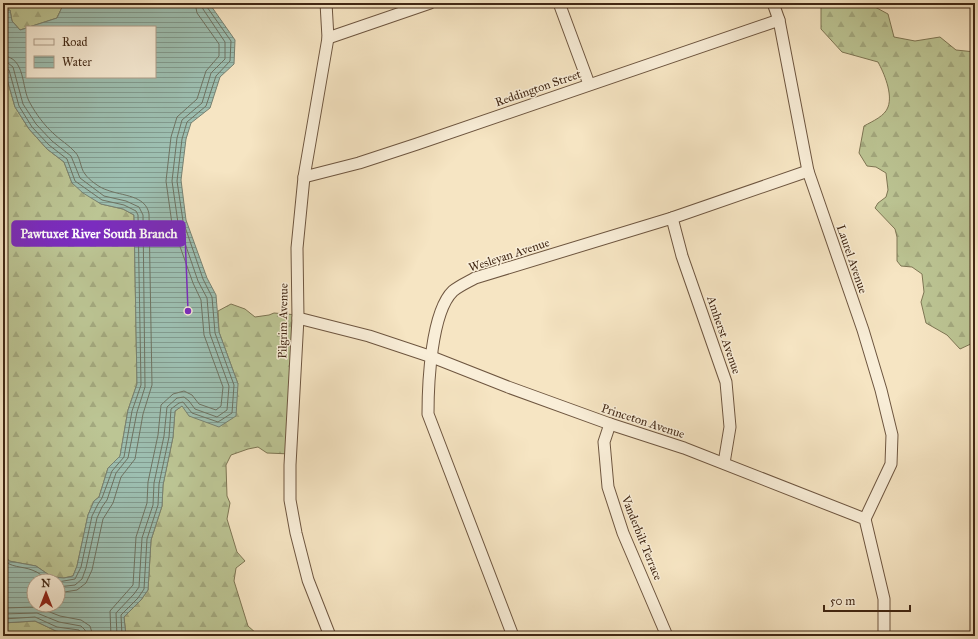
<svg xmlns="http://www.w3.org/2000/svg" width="978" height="639" font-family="'IM FELL Great Primer',serif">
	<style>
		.forest { fill: url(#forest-firs); stroke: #7e7654 }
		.water { fill: url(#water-rules); stroke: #788272; fill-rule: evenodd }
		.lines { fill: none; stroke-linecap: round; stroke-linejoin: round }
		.shore { stroke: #6f7362; stroke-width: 1 }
		.street-casing { stroke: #6e5640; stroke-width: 13 }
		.street { stroke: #f9eed8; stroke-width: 11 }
		.labels { text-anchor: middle; stroke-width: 3; stroke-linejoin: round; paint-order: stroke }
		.street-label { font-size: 12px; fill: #412714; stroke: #f9eed8 }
		.leader { fill: none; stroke: #7b2cbf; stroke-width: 1.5 }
		.callout-dot { fill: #7b2cbf; stroke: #f9eed8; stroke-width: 1.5 }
		.callout { fill: #7b2cbf; stroke: #7b2cbf; stroke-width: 1.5 }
		.callout-label { font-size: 13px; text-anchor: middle; font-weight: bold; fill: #fff }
	</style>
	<defs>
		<pattern id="forest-firs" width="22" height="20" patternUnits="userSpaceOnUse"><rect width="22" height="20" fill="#bcc594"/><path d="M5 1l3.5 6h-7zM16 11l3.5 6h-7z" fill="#a3a97f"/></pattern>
		<pattern id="water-rules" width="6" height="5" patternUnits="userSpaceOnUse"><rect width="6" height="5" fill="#9dbfb1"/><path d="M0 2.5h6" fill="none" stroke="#829b8f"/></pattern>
	</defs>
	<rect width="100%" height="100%" fill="#f6e5c3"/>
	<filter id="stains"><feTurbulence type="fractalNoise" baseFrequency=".005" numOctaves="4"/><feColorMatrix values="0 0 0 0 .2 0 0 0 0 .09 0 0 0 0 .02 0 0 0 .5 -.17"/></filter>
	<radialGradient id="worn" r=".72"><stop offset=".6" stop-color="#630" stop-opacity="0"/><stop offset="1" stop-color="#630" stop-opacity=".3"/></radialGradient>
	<g class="forest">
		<path d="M3,3H64L57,18L20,30L12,21L10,10L3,11Z"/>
		<path d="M821,3H874L875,7L888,14L894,37L915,41L940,37L956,50L975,52V342L960,349L947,335L926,323L921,302L924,292L922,274L912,267L901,266L897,261V237L895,229L875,208L878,203L886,197L888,190L886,173L876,167L867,166L859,153L864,126C873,121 885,116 888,107C893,94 884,73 878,62L842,52L821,29Z"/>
		<path d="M3,65L15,107L29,129L47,149L64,162L72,183L101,204L123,209L134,215L137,384L128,410L120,456L108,468L99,497L94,501L88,515L77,566L73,576L64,578L52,577L36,566L9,561L3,552Z"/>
		<path d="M231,304L245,309L255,317L269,315L274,313L298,315L291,454L267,453L258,447L248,449L231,455L226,465L227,496L230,503L227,519L237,552L245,561L236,568L234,581L248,626L257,634V636H126L124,617L141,600L148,590L151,540L162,506L163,485L173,437L175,411L182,406L238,384L219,332L218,311Z"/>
		<path d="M35,621L56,631L80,636H3V623Z"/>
	</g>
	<path class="water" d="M64,3H209L235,40L234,64L220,77L210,108L191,123L186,139L181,180L186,220L207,278L216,295L219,332L238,384L236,416L219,427L189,416L182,406L175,411L173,437L163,485L162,506L151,540L148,590L141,600L124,617L126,636H80L56,631L35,621L3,623V552L9,561L36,566L52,577L64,578L73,576L77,566L88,515L94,501L99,497L108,468L120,456L128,410L137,384L134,215L123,209L101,204L83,193L72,183L64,162L47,149L29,129L15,107L3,65V11L10,10L12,21L20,30L27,28V77H155V27H29L57,18ZM34,581H58V605H34Z"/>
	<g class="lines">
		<g class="shore">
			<path d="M3,56C26,57 21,88 30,103C36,114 44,125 54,134C60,140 69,145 75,152C81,158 80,168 85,174C89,180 100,188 107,190C122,196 146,195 149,214L152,385L143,414L135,459L121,477L113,503L103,519L92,570L86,583L77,590L58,593"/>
			<path d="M3,62L8,63L13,67L23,104L36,124L52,141L71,156L80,178L104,196L126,201L139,207L143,215L145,387L137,412L128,458L116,473L107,500L102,507L97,518L86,568L82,579L75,585L58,587"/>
			<path d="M3,67L9,70L19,106L32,127L49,145L67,159L75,181L102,200L124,205L136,211L138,215L141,385L132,411L124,457L112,471L102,498L98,504L92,516L81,567L75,579L58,582"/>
			<path d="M3,559C10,568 22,566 32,570C39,572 44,578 51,581"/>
			<path d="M3,608L37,607L60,616L81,620L90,626L93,636"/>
			<path d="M3,614L37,613L59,622L81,626L85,630L87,636"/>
			<path d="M3,619L35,617L57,627L79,630L82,636"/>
			<path d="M111,636L110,611L133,585L136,537L147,503L148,482L158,435L161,405L173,394L184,391L192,395L199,404L216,410L221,406L223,387L204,335L201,300L193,283L172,224L166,181L171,137L177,117L197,99L206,71L219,56V44L197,13L195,3"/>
			<path d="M117,636L116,613L134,594L139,587L142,538L153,505L154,483L164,436L167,407L177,398L184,397L189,401L195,409L217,417L227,410L229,386L210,334L207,298L198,281L178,223L172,181L177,138L182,120L202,103L211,73L225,59V42L203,9L201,3"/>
			<path d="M122,636L121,615L138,598L144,589L147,539L158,505L159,484L169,437L171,409L179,403L183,402L192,413L218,422L232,413L234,385L215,333L212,297L203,279L183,221L177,181L182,139L187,122L206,106L216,76L230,61L231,41L207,7L206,3"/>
		</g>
		<g class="street-casing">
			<g id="street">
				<path d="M326,3L328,38L304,177L297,248L298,318L290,465V500L296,533L308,580L330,636"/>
				<path d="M559,3L589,84"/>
				<path d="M773,3L779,20L808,171L863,330L881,390L892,435L891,464L865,519"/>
				<path d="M328,38L430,3"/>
				<path d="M304,177L359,163L417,144L779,20"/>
				<path d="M672,218L682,256L726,382L730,427L724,463"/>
				<path d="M298,318L369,336L432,357L508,387L610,424L684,448L865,519L884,599V636"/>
				<path d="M610,424L604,442L608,487L623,533L667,636"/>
				<path d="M513,636L428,414C428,384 431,312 453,291C459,286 468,282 475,278L672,218L808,171"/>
			</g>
		</g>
		<use href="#street" class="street"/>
	</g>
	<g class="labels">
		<g class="street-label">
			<text transform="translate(538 88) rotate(-19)" y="4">Reddington Street</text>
			<text transform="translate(509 255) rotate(-18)" y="4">Wesleyan Avenue</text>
			<text transform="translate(852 259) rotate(71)" y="4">Laurel Avenue</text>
			<text transform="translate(283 321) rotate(-89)" y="4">Pilgrim Avenue</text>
			<text transform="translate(724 335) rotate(71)" y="4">Amherst Avenue</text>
			<text transform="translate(643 421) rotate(18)" y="4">Princeton Avenue</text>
			<text transform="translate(642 538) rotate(68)" y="4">Vanderbilt Terrace</text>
		</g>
	</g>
	<path class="leader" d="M188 311L185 234"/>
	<circle class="callout-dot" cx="188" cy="311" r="4"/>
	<rect class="callout" x="12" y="221" width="173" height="25" rx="4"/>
	<g class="callout-label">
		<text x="99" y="238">Pawtuxet River South Branch</text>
	</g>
	<rect width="978" height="639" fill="none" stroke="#f6e5c3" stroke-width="16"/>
	<rect x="4" y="4" width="970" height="631" fill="none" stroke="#412714" stroke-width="2"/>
	<rect x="8" y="8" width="962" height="623" fill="none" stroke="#412714"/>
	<rect x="26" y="26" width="130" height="52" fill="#f9eed8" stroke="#af9e8a"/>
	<rect x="34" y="39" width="20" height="6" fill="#f9eed8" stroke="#af9e8a"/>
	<text x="62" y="46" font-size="12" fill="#412714">Road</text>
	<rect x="34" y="56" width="20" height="12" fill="url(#water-rules)" stroke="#af9e8a"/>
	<text x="62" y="66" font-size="12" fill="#412714">Water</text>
	<g transform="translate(46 593)"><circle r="19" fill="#f9eed8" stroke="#af9e8a"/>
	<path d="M0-3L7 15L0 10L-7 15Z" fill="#8f2418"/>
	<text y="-6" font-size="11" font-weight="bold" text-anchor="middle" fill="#412714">N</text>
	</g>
	<path d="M824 605v6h86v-6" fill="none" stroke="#412714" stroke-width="2"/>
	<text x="830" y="605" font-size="12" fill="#412714" stroke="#f9eed8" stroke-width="3" paint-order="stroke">50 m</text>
	<rect width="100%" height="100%" filter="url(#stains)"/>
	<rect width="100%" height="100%" fill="url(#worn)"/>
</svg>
